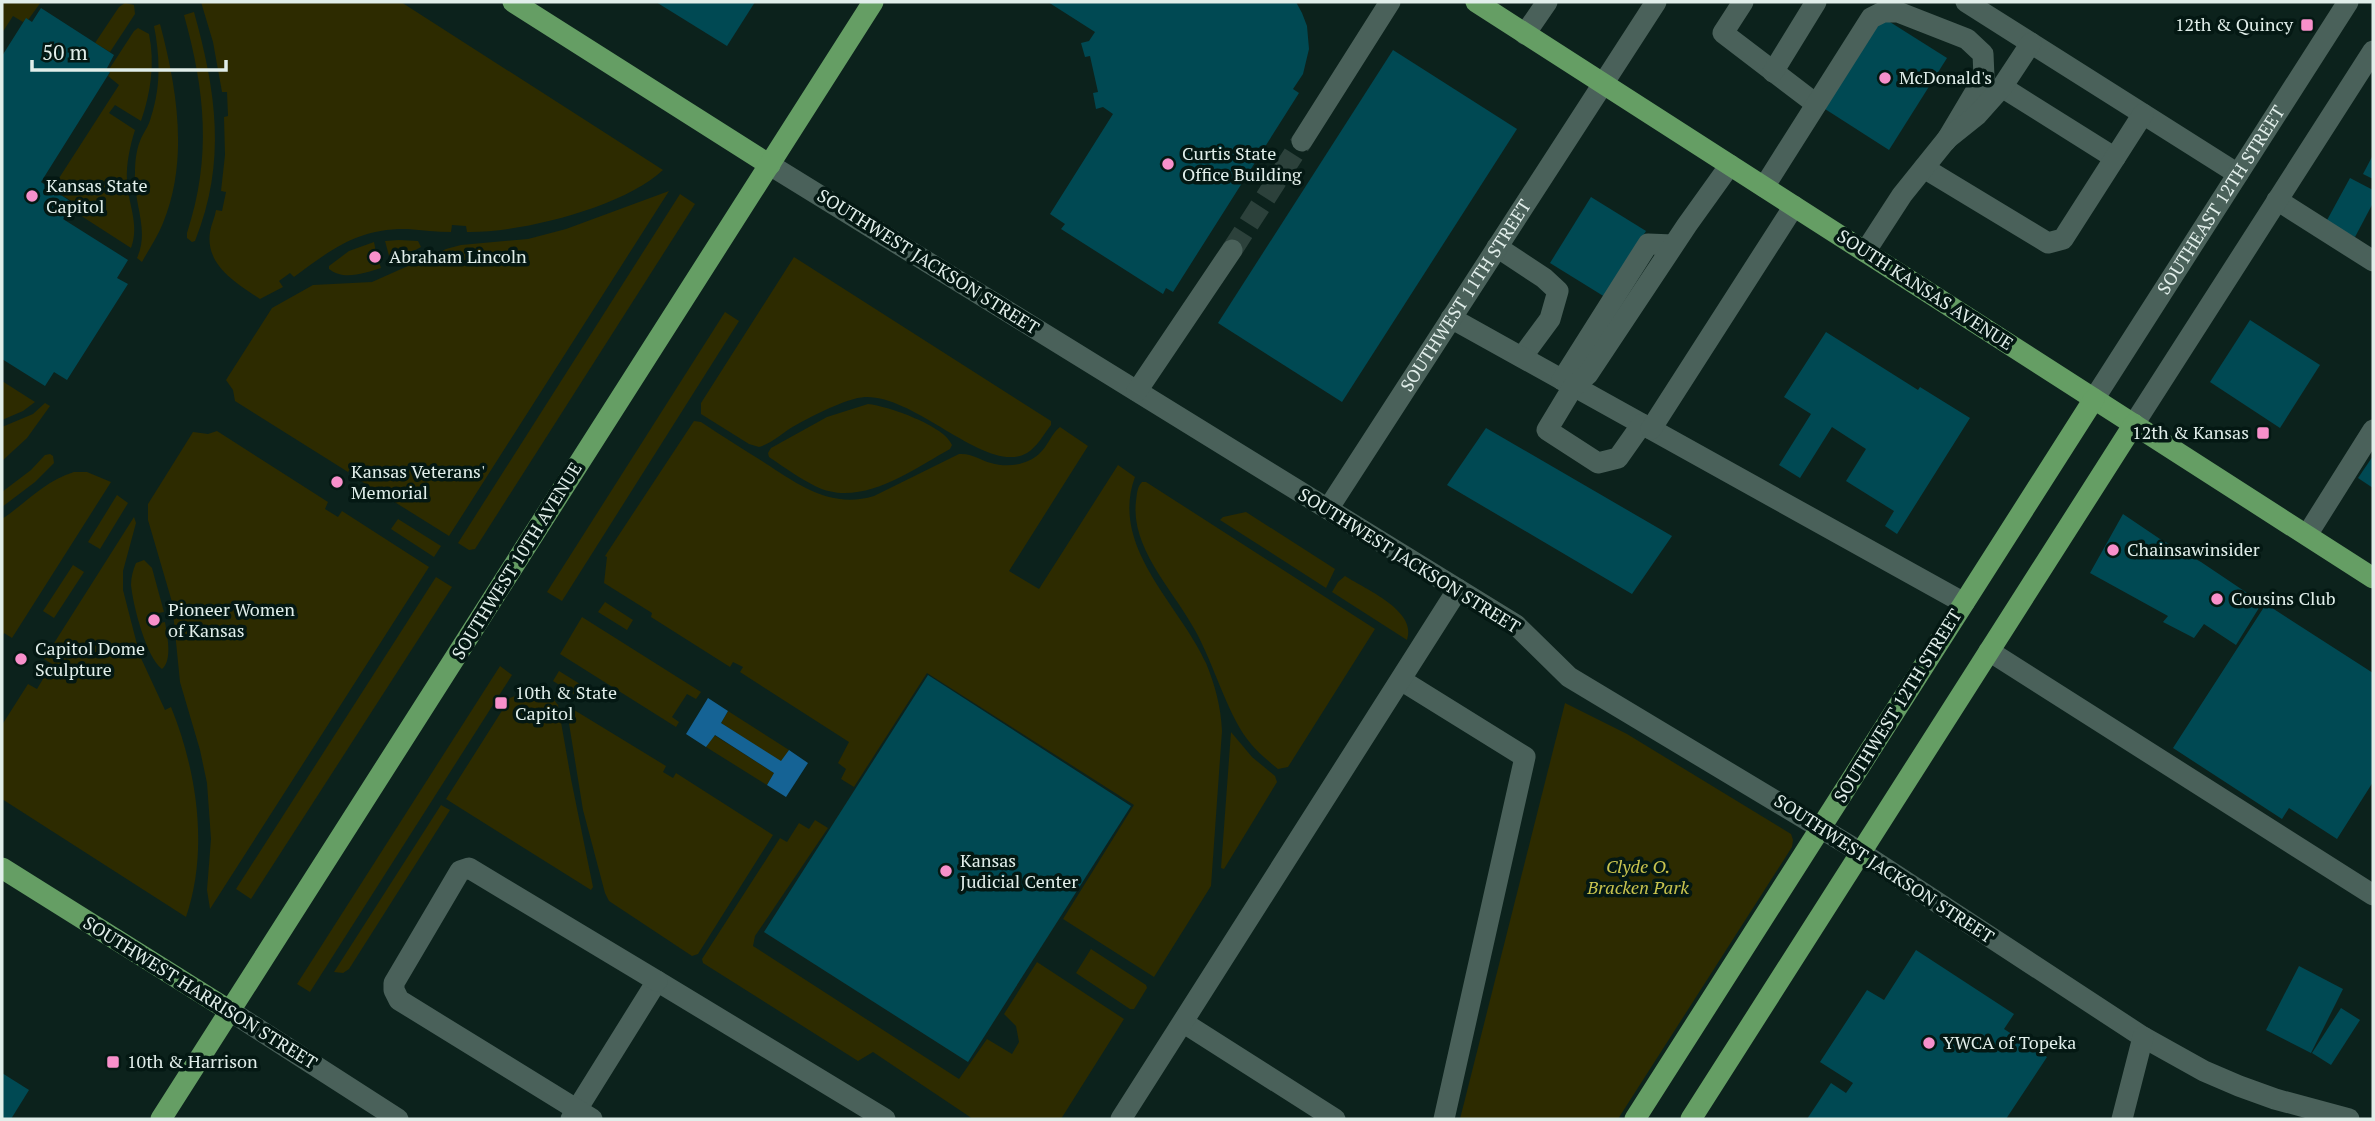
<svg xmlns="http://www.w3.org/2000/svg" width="2375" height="1121" font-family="'PT Serif',serif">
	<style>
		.green { fill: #2d2b00 }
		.water { fill: #156395 }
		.building { fill: #004953 }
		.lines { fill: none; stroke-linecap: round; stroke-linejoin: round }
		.minor-tunnel { stroke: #2c413b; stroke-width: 21; stroke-dasharray: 21 10; stroke-linecap: butt }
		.minor { stroke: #4a615a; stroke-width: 21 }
		.major { stroke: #659e64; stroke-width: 21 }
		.poi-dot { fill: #f890cb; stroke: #041813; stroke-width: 2.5 }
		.labels { text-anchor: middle; stroke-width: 7; stroke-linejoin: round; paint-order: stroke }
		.poi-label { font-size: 18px; fill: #e1eeea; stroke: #041813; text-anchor: start }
		.street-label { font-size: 18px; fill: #e1eeea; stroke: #041813 }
		.park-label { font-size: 18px; font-style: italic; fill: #c9c44f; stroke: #041813 }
	</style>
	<rect width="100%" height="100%" fill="#0c221c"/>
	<g class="green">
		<path d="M2,2H41L28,20L26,19L23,22L13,16L2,33Z"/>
		<path d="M201,2H401L663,170C624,207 521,233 467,232L466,226L452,225L451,232C437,232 422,230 408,229C358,228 332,249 294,277L290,273L279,281L283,287L260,299C236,283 205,265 210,232C211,225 215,217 216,210L222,211L226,192L221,191L225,155L224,117L228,116L227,92H222L213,42Z"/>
		<path d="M125,3L134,5L135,14L110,52L95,43L119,7Z"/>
		<path d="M194,12C216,91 227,162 195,241L192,242L187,238V233C212,157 205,91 184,15Z"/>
		<path d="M160,24C177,88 189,160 163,223C158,236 149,249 142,262L137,258C150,229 133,204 135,173C135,163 136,151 140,141C143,133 149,126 151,117C161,86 160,57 154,26Z"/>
		<path d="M138,28L149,34C155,63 151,92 141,121L115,105L109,113L135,130C130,146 126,164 127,181C128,204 140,225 131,248L69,208L73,202L52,189L119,85L108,76L110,73L108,71L134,31Z"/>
		<path d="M669,191L449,536L361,481L364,474L352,466L348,472L235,401L233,390L226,380L272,308L313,285L372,282L446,249L461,245L528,239L566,229Z"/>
		<path d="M680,194L695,204L475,549L469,550L458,543Z"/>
		<path d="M399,240L418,241L421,247L391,263L385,241Z"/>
		<path d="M374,242L376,252L369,254L371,260L378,259L381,268C364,273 344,281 329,269V266L349,251Z"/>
		<path d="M794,257L1051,421V425C1044,434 1037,447 1027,453C987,476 917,395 865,397C847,398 812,416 796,425C783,432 773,443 759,447L749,444L701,414V403Z"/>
		<path d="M725,312L739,321L562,601L547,592Z"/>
		<path d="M2,381L35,402L23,411L2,420Z"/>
		<path d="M45,403L50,406L27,438L2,461V427L33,414Z"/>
		<path d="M868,404C888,406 945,426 952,445L950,449C912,470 860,509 815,486C799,478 784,467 769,457L768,453L771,448L827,417Z"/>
		<path d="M694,421L701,422C722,436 743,449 765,463C799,485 831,509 874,496L959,454C972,453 980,460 991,463C1007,468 1027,465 1039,454C1048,446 1051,434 1060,427L1088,446L1009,571L1039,589L1118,465L1135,477C1109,547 1180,605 1206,663C1215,685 1221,707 1222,731L1211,886L1154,977L1063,919L1134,805L927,673L854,787L841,779L846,769L838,763L849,742L740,672L743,667L733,662L730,667L651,617L652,613L604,583L607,557L605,556Z"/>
		<path d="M217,431L328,502L325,509L338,517L342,511L429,567L210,909L207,890L211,839L207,783L200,750L180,682L172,602L148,520V504L193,432L208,434Z"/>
		<path d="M50,454L53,456L54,463L35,482L2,507V492L31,470L45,455Z"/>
		<path d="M74,472H87L111,482L12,638L4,633L2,637V519C26,503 46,480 74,472Z"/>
		<path d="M1142,482H1146L1375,629L1288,767L1278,769C1267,760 1256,751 1247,739C1226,710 1214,665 1196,632C1176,593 1130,549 1136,501C1137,494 1137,487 1142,482Z"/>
		<path d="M117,495L128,503L100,549L88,542Z"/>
		<path d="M1246,512L1335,569L1326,588L1220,520L1223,517Z"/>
		<path d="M134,517L136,523L123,571V590L140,656L165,710L171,707C197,771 209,850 186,917L2,799V725L28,684L37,689L52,664L44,659Z"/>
		<path d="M398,519L441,546L434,557L391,529Z"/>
		<path d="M144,560L152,568L164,612L148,615L150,625L165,622C167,635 173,660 162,669C146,657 133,605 131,585C131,577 133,570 136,563Z"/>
		<path d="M73,565L84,572L54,618L43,611Z"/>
		<path d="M1345,576C1365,589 1418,611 1407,640L1332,592L1338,582Z"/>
		<path d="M436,577L452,587L251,899L236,889Z"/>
		<path d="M605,602L633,620L627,630L598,612Z"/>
		<path d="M582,617L701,692L696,699L687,694L672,717L679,722L676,727L560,654Z"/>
		<path d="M500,666L512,675L310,992L297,984Z"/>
		<path d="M559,671L588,689L582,699L553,681Z"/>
		<path d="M537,687L556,698L554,700L558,705L571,779L593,887L591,890L446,799L510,698Z"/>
		<path d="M1565,703L1627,734L1791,834L1793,840L1792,847L1618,1119H1460Z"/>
		<path d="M566,705L666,766L663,772L673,778L676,773L773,835L698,954L692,956L609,901L605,893L583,810Z"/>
		<path d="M728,711L789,750L781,762L721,723Z"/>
		<path d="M1231,732L1252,757L1275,776L1277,782L1224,869L1221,868Z"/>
		<path d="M714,735L774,773L767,785L706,747Z"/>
		<path d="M441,805L450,810L349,969L343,973L334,972Z"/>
		<path d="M815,820L828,828L755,936L753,946L959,1079L987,1039L1012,1054L1019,1042L1016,1026L1004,1014L1037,962L1124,1019L1061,1119H973L873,1052L858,1061L703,963L702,959L780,838L787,842L799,823L809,829Z"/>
		<path d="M1091,949L1146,985L1147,988L1134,1009H1130L1076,973Z"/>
	</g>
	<path class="water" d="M708,698L728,711L721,723L781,761L789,750L808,763L786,797L767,785L774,773L715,735L706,747L686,734Z"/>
	<g class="building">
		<path d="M656,2H755L727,46Z"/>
		<path d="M1048,2H1296L1302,13L1307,26L1309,49L1303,74L1293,89L1299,93L1173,292L1166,288L1163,294L1061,229L1065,224L1050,214L1113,114L1103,107L1096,109L1093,93L1098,92L1090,56L1085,57L1081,43L1089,41L1095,32Z"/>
		<path d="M41,8L114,55L106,70L110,72L41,182L73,203L63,219L128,260L117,278L128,284L67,380L54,372L45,386L2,359V56L26,18L32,22Z"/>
		<path d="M1882,17L1947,58L1889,150L1825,109Z"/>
		<path d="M1393,50L1517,129L1342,402L1218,323Z"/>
		<path d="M2373,155V179L2363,174Z"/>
		<path d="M2350,178L2373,190V203L2355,237L2326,222Z"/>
		<path d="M1591,197L1646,231L1605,297L1550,263Z"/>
		<path d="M2250,320L2320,365L2280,428L2210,382Z"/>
		<path d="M1826,332L1918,390L1920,387L1970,418L1897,534L1885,526L1894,511L1846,481L1866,449L1832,427L1800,478L1779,465L1811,414L1784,397Z"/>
		<path d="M1486,428L1672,536L1632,594L1447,485Z"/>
		<path d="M2373,456V488L2358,478Z"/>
		<path d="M2123,514L2160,539L2201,562L2262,603L2236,645L2204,624L2194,638L2163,622L2168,616L2090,573Z"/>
		<path d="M2266,604L2373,673V782L2337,839L2289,808L2282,819L2173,748Z"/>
		<path d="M928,675L1131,806L968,1062L764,932Z"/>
		<path d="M1916,950L2014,1014L2004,1029L2047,1057L2006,1119H1807L1831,1083L1846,1093L1853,1083L1820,1062L1867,990L1884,1000Z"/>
		<path d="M2299,966L2343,989L2311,1053L2266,1030Z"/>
		<path d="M2341,1008L2360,1020L2331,1065L2312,1053Z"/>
		<path d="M2,1073L29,1090L11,1119H2Z"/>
	</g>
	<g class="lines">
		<path class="minor-tunnel" d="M1232,250L1302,141"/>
		<g class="minor">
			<path d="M1743,2L1723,33L1816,104"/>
			<path d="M1966,2L2238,174"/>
			<path d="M1525,34L1547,2"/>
			<path d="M1773,72L1816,2"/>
			<path d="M2002,87L2115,158"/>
			<path d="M1302,141L1390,2"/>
			<path d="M770,165L1516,625L1569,677L1862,853L2143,1037L2204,1071L2239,1086L2275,1099L2349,1119"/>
			<path d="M1924,168L2048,243L2063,239L2143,114"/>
			<path d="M1764,187L1871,18L1883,12H1898L1967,39L1983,54L1984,77L1946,141"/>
			<path d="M2277,200L2373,261"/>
			<path d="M1497,247L1544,278L1558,291L1550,319L1522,357"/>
			<path d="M1865,252L1902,195L1947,139L1977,115L2002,87L2031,43"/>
			<path d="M1451,318L1964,603"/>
			<path d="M1562,380L1648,244L1673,245"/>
			<path d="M1137,391L1232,250"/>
			<path id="s1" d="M2094,399L2348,2"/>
			<path d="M1642,424L1618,458L1598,463L1547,430L1573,387L1588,374L1687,225L1730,165"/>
			<path d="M2134,424L2373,51"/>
			<path d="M1651,429L1794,206"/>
			<path id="s2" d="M1328,509L1656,2"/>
			<path d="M2307,535L2373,430"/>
			<path d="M1989,651L2373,895"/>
			<path d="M1401,680L1525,757L1444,1119"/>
			<path d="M230,1011L398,1119"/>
			<path d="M1184,1023L1335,1119"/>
			<path d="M571,1119L657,981L885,1119"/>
			<path d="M592,1119L399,1000L394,990V983L460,871L469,868L657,981"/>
			<path d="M1121,1119L1458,589"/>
			<path d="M2122,1119L2143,1037"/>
		</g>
		<g class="major">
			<path d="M513,2L770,165"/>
			<path d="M1476,2L2373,578"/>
			<path d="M2,868L230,1011"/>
			<path d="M161,1119L873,2"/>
			<path d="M1635,1119L2094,399"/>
			<path d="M1691,1119L2134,424"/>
		</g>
	</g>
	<g class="poi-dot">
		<rect x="2300" y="18" width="14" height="14" rx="3.5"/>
		<circle cx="1885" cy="78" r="7"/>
		<circle cx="1168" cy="164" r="7"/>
		<circle cx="32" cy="196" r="7"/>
		<circle cx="375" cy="257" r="7"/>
		<rect x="2256" y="426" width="14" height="14" rx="3.5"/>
		<circle cx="337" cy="482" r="7"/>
		<circle cx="2113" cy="550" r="7"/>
		<circle cx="2217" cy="599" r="7"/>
		<circle cx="154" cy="620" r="7"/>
		<circle cx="21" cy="659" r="7"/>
		<rect x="494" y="696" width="14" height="14" rx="3.5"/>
		<circle cx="946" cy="871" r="7"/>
		<circle cx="1929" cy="1043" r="7"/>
		<rect x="106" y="1055" width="14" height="14" rx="3.5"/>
	</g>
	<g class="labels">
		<g class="poi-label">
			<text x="2293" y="31" text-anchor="end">12th &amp; Quincy</text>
			<text x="1899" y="84">McDonald's</text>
			<text x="1182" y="160">Curtis State<tspan x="1182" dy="21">Office Building</tspan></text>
			<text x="46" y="192">Kansas State<tspan x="46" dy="21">Capitol</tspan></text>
			<text x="389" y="263">Abraham Lincoln</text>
			<text x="2249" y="439" text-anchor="end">12th &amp; Kansas</text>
			<text x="351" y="478">Kansas Veterans'<tspan x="351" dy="21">Memorial</tspan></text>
			<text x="2127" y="556">Chainsawinsider</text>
			<text x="2231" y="605">Cousins Club</text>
			<text x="168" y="616">Pioneer Women<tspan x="168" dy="21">of Kansas</tspan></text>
			<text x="35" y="655">Capitol Dome<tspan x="35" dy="21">Sculpture</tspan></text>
			<text x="515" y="699">10th &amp; State<tspan x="515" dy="21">Capitol</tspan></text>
			<text x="960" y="867">Kansas<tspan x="960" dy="21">Judicial Center</tspan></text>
			<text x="1943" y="1049">YWCA of Topeka</text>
			<text x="127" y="1068">10th &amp; Harrison</text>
		</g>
		<g class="street-label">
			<text dy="6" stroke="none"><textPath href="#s1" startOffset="236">SOUTHEAST 12TH STREET</textPath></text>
			<text transform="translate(928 262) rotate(32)" y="6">SOUTHWEST JACKSON STREET</text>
			<text transform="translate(1925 290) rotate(33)" y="6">SOUTH KANSAS AVENUE</text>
			<text dy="6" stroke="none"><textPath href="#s2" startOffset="254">SOUTHWEST 11TH STREET</textPath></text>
			<text transform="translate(517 561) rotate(-58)" y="6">SOUTHWEST 10TH AVENUE</text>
			<text transform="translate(1409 561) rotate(32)" y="6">SOUTHWEST JACKSON STREET</text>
			<text transform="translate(1898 706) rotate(-58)" y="6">SOUTHWEST 12TH STREET</text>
			<text transform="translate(1884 869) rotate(33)" y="6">SOUTHWEST JACKSON STREET</text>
			<text transform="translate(200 993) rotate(32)" y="6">SOUTHWEST HARRISON STREET</text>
		</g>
		<g class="park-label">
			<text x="1638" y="873">Clyde O.<tspan x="1638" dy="21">Bracken Park</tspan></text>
		</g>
	</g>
	<rect width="2375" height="1121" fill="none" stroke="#e1eeea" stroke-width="7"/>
	<path d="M32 60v10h194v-10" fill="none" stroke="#e1eeea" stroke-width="3.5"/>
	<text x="42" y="60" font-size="21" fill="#e1eeea" stroke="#041813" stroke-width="5" paint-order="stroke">50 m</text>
</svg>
